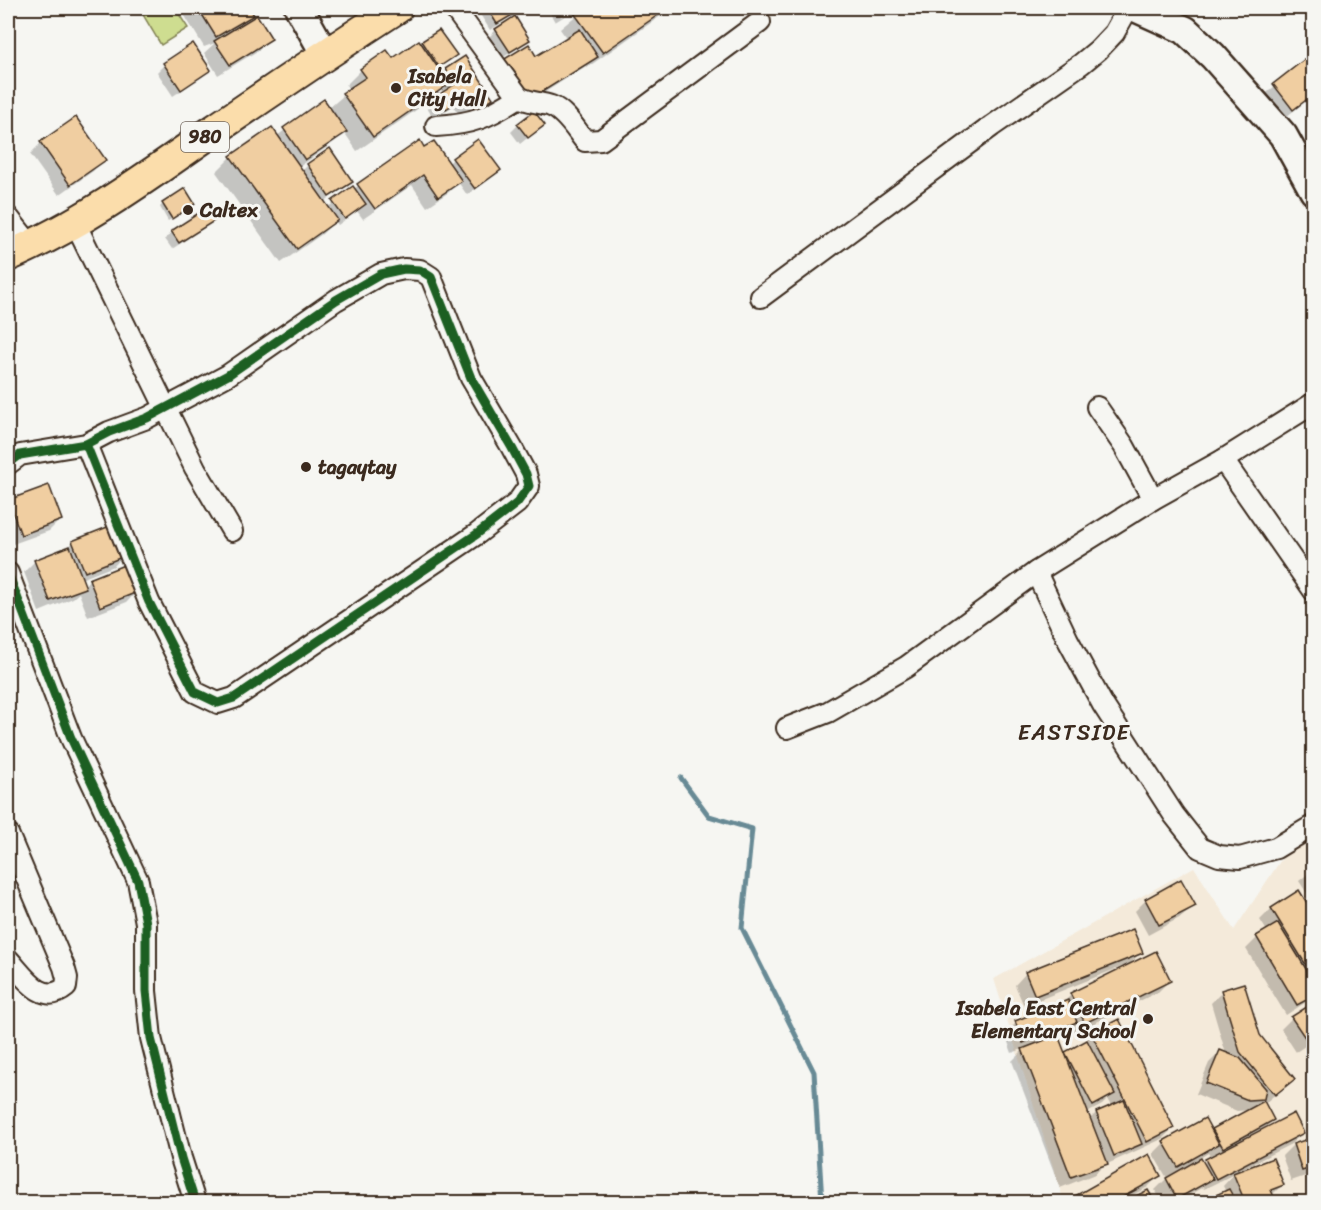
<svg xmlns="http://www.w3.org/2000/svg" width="1321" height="1210" font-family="Sriracha,sans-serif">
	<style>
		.built { fill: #f4eada }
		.green { fill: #cedd90; stroke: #848457; stroke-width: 1.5 }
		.shadow { fill: #0003; fill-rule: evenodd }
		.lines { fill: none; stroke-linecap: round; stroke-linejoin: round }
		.stream { stroke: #678a95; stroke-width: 5 }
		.building { fill: #f0cea1; stroke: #3b2a1e; stroke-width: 1.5 }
		.street-casing { stroke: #3b2a1e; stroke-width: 24 }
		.secondary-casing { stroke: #3b2a1e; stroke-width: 32 }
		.primary-casing { stroke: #3b2a1e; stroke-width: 34 }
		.street { stroke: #f6f6f2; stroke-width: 20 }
		.secondary { stroke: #f6f6f2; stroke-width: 27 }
		.primary { stroke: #fbddab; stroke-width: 30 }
		.cycleway-casing { stroke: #f6f6f2; stroke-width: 13 }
		.cycleway { stroke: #1b5e20; stroke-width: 9 }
		.poi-dot { fill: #3b2a1e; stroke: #f6f6f2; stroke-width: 2 }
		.labels { text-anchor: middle; stroke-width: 6; stroke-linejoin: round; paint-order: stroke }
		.shield { fill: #f6f6f2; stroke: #73675e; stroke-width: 1.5 }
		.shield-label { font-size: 18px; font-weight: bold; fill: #3b2a1e }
		.poi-label { font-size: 20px; font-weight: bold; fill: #3b2a1e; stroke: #f6f6f2; text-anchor: start }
		.quarter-label { font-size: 22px; letter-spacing: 1.5px; fill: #3b2a1e; stroke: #f6f6f2 }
	</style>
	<rect width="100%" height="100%" fill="#f6f6f2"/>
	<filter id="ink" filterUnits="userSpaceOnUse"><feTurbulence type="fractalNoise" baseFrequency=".0167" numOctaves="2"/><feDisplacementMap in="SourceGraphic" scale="12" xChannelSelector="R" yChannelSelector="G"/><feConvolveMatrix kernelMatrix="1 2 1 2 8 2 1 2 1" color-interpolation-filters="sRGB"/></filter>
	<g filter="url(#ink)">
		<path class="built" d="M1313,838V1202H1064L994,979L1194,867L1234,930L1283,857Z"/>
		<path class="green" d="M139,8H175L188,28L161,45Z"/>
		<g class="shadow">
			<path d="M180,8H248L252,14L242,24L270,39L259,50L218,75L204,53L215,43L204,47Z"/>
			<path d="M476,8H522L515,14L490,30Z"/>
			<path d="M547,8H571L560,15L561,17L578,8L555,22Z"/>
			<path d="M585,8H672L588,67L586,66L517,110L567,39L560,29Z"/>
			<path d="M496,30L528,39L521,46L502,58L489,37Z"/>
			<path d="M439,32L455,55L437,69L441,75L464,58L491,98L480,109L463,120L453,106L434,119L427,108L443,94L441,90L432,99L357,151L344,132L334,142L299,167L302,171L308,165L351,181L324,202L328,207L358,186L424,149L448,164L453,159L499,170L467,195L458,182L449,192L427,207L412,185L363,219L357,211L338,225L335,221L322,234L281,263L216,172L231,157L277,136L324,101L329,108L350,90L346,85L361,70L392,60L420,45Z"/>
			<path d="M1314,54V95L1282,120L1263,96Z"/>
			<path d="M164,65L209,70L202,77L173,96L157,72Z"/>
			<path d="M518,125H543L520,144L511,132Z"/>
			<path d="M41,143L104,159L93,171L59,195L30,154Z"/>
			<path d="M163,204L190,207L168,221L160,207Z"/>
			<path d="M212,220L204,228L172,249L165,239L172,232Z"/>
			<path d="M9,501L60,520L49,531L10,545L8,539V503Z"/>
			<path d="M73,542L125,554L114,566L81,579L84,586L89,580L128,565L138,590L127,602L88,617L79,593L73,598L39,612L24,572L35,561L67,549Z"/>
			<path d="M1314,869V900L1312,901L1299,881Z"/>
			<path d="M1299,893L1314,917V1040L1296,1052L1281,1029L1292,1018L1313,1005L1309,1000L1286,1015L1246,949L1257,938L1267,931L1260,920L1271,909Z"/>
			<path d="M1146,900L1194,905L1183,916L1148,935L1135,911Z"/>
			<path d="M1141,952L1127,967L1169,981L1158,992L1074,1033L1070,1026L1064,1033L1057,1036L1064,1054L1082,1044L1092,1034L1173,1128L1162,1139L1103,1166L1095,1174L1060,1188L1012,1061L1025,1048L1012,1053L1005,1034L1016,1023L1061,1005L1071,995L1124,968L1123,966L1024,1006L1015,985L1026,973ZM1108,1099L1112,1106L1096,1113L1089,1120L1087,1113L1102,1105Z"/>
			<path d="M1222,992L1293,1079L1264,1104L1273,1120L1263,1130L1302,1133L1291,1144L1246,1167L1282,1185L1272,1195L1274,1202H1205L1226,1192L1223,1186L1234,1174L1204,1189L1203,1187L1177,1202H1162L1155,1190L1167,1178L1153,1154L1164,1143L1211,1132L1251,1110L1237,1111L1196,1094L1209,1063L1220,1052L1226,1054L1211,1003ZM1208,1153L1211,1158L1203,1164L1200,1158Z"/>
			<path d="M1314,1138V1173L1291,1181L1282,1156L1293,1145Z"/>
			<path d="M1159,1175L1148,1187L1120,1202H1071L1076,1198Z"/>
		</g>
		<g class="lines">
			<path class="stream" d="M681,778L709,816L752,829L742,928L814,1072L822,1202"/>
		</g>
		<g class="building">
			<path d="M198,8H249L254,15L216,37Z"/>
			<path d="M487,8H524L497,24Z"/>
			<path d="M582,8H668L603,53L574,13Z"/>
			<path d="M257,15L272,39L230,65L214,41Z"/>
			<path d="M515,16L530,40L510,52L495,29Z"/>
			<path d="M580,29L598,57L529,100L503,60L529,44L536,56Z"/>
			<path d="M439,30L457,55L439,67L422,41Z"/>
			<path d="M419,40L449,84L373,137L342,93L366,77L360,69L387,50L393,58Z"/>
			<path d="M193,43L211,70L181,90L163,63Z"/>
			<path d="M1314,52V94L1293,110L1273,84Z"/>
			<path d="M465,56L493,98L475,110L465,96L446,109L437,96L455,84L445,69Z"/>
			<path d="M324,99L347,132L305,160L283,128Z"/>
			<path d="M534,111L545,125L528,138L517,124Z"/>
			<path d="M76,117L106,160L70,185L40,142Z"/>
			<path d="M272,127L338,220L297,249L230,156Z"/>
			<path d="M478,139L501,170L475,189L452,158Z"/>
			<path d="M420,140L424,147L434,141L462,181L438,197L423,175L375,209L357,184Z"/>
			<path d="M330,148L353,182L329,197L307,164Z"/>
			<path d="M353,186L366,204L345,219L332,201Z"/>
			<path d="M185,188L195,204L172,219L162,203Z"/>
			<path d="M205,209L214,221L179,243L171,231Z"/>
			<path d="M49,485L62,520L21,535L8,500Z"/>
			<path d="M115,524L127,555L85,572L72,541Z"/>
			<path d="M70,546L86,588L50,601L34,560Z"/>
			<path d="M129,563L140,591L100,607L89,579Z"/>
			<path d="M1181,879L1196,906L1159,925L1145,899Z"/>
			<path d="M1299,890L1314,914V978L1271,908Z"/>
			<path d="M1278,923L1314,982V996L1297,1005L1256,936Z"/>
			<path d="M1133,929L1143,953L1035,996L1025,972Z"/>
			<path d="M1156,951L1171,981L1085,1023L1070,993Z"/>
			<path d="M1244,983L1260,1035L1295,1079L1275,1095L1240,1052L1221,990Z"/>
			<path d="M1068,1000L1077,1022L1023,1043L1015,1021Z"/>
			<path d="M1313,1003L1314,1038L1308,1042L1291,1017Z"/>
			<path d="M1119,1019L1174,1128L1147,1142L1091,1033Z"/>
			<path d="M1058,1035L1108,1164L1071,1177L1022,1049Z"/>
			<path d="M1087,1040L1115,1094L1093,1106L1065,1052Z"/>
			<path d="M1220,1050L1240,1058L1266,1089L1264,1099L1248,1100L1206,1083Z"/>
			<path d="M1124,1100L1142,1144L1114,1156L1096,1112Z"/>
			<path d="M1264,1101L1274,1120L1223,1148L1212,1129Z"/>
			<path d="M1294,1113L1304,1133L1216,1179L1205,1159Z"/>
			<path d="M1205,1118L1219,1144L1178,1167L1163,1141Z"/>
			<path d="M1314,1137V1167L1302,1171L1293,1144Z"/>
			<path d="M1149,1154L1161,1176L1114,1202H1079L1075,1196Z"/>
			<path d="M1201,1158L1213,1179L1177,1199L1166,1178Z"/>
			<path d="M1273,1158L1284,1185L1271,1190L1276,1202H1245L1233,1173Z"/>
			<path d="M1229,1189L1236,1202H1201Z"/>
			<path d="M1148,1190L1155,1202H1124Z"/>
		</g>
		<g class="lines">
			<g class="street-casing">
				<g id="street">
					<path d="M454,8L519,97C530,103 540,102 551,106C565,111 576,130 585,141L601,140L760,22"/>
					<path d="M436,126C473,124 489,117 519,97"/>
					<path d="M8,217L31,246"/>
					<path d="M75,223L195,468L232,531"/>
					<path d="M761,297L992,126L1081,64L1098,50L1114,33L1128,8"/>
					<path d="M1097,407L1124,446L1153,499"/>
					<path d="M1223,460L1314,591"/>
					<path d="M8,464L20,455L86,444L109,432L147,418L228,375L336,300L381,274L404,269L420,270L431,277L471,378L512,448L526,474L529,486L517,503L477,534L234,698L218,703L195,692L149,602L86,444"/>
					<path d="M1036,572L1068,640L1103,705L1174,815L1200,848L1219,856L1240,858L1276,848L1314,825"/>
					<path d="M8,573L71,738L138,881L146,923V991L151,1038L181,1158L195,1202"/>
					<path d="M787,728L828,712L906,667L1036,572L1153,499L1223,460L1314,403"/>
					<path d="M8,834L64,967L67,978L66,987C42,1007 24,976 8,959"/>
				</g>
			</g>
			<g class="secondary-casing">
				<g id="secondary">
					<path d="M299,8L325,54"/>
					<path d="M1136,8L1185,30L1213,56L1283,135L1314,191"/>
				</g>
			</g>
			<g class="primary-casing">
				<path id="primary" d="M8,256C80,225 143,180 207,135C270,92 333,49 397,8"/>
			</g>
			<use href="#street" class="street"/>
			<use href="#secondary" class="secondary"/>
			<use href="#primary" class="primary"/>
			<g class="cycleway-casing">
				<g id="cycleway">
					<path d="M8,464L20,455L86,444L109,432L147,418L228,375L336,300L381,274L404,269L420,270L431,277L471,378L512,448L526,474L529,486L517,503L477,534L234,698L218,703L195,692L149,602L86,444"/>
					<path d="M8,573L71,738L138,881L146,923V991L151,1038L181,1158L195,1202"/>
				</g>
			</g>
			<use href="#cycleway" class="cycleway"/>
		</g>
	</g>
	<g class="poi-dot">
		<circle cx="396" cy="88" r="6"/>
		<circle cx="188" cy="210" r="6"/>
		<circle cx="306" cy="467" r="6"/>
		<circle cx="1148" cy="1019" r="6"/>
	</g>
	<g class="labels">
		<rect class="shield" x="181" y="122" width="48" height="30" rx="4.5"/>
		<g class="shield-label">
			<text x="205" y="143">980</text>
		</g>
		<g class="poi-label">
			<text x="408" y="83">Isabela<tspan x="408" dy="23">City Hall</tspan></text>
			<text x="200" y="217">Caltex</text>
			<text x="318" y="474">tagaytay</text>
			<text x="1136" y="1015" text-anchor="end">Isabela East Central<tspan x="1136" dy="23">Elementary School</tspan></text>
		</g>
		<g class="quarter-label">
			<text x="1074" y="740">EASTSIDE</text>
		</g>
	</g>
	<rect width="1321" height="1210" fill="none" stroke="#f6f6f2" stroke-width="30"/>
	<rect x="15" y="15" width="1291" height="1180" fill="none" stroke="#3b2a1e" stroke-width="2" filter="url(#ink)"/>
</svg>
